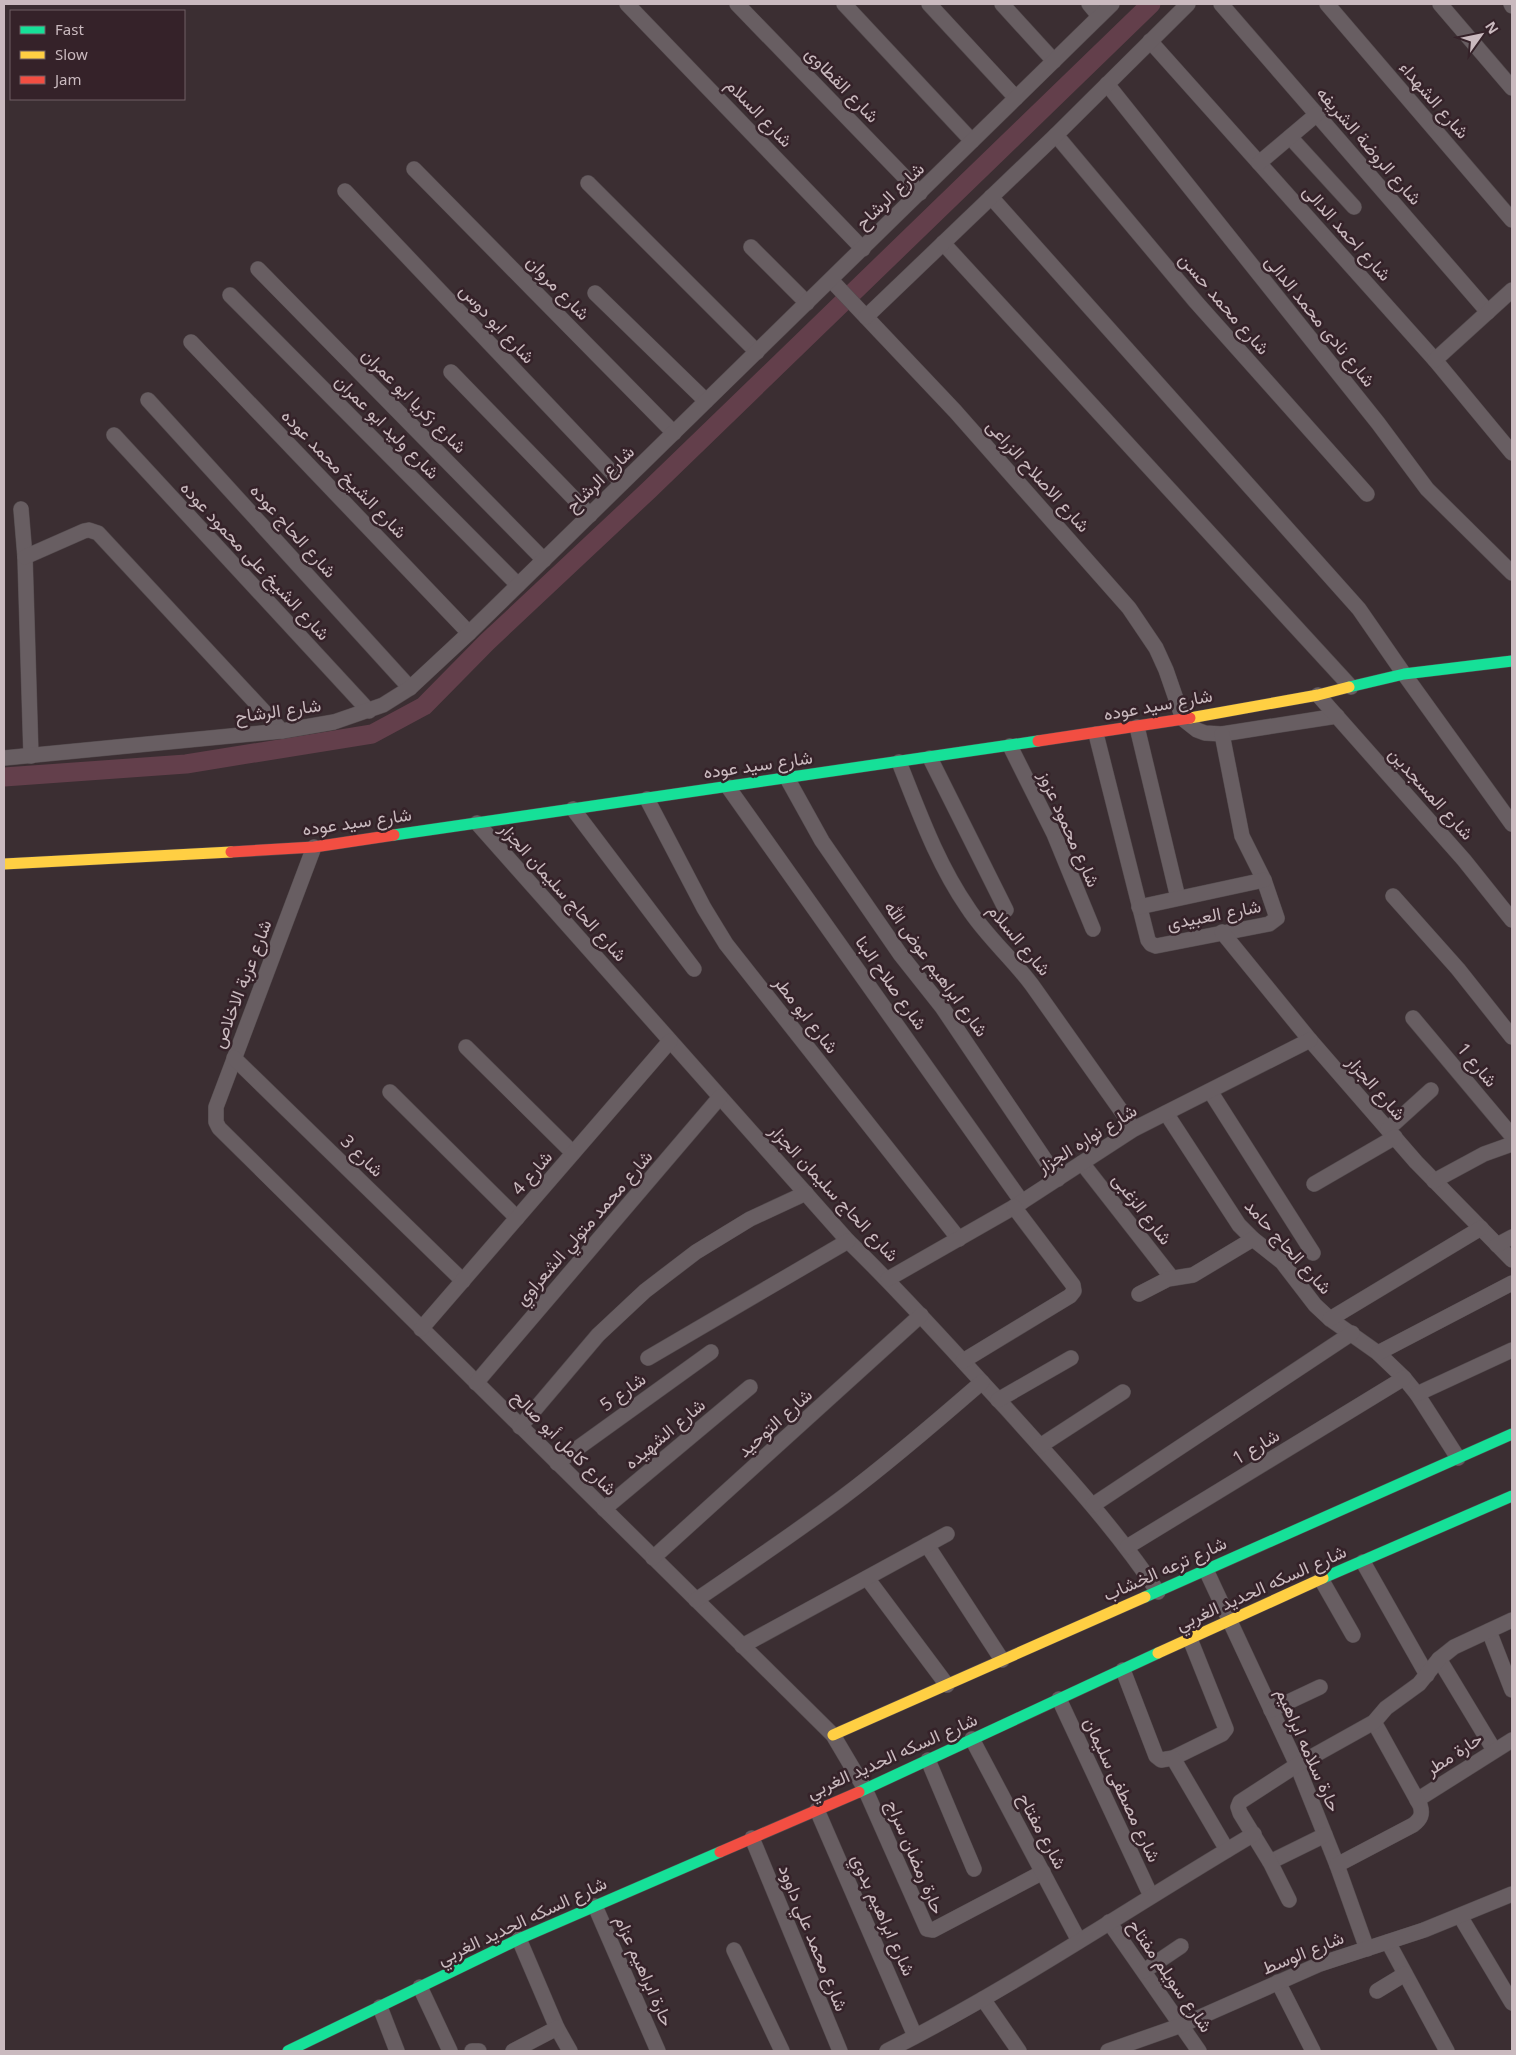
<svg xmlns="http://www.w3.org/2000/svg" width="1516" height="2055" font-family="'Noto Sans',Vazirmatn,sans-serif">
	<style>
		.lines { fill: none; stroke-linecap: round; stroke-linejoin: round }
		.canal { stroke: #633f4b; stroke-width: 19 }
		.street-casing { stroke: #534a4d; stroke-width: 16 }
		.fast-casing { stroke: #534a4d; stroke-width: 12 }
		.slow-casing { stroke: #534a4d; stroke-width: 12 }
		.jam-casing { stroke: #534a4d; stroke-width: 12 }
		.street { stroke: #685e62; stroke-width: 15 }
		.fast { stroke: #16e098; stroke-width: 11 }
		.slow { stroke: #ffcf43; stroke-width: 11 }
		.jam { stroke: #f24e42; stroke-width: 11 }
		.labels { text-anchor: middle; stroke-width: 5; stroke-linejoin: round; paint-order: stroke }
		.street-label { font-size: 18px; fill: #cababf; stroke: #352229 }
	</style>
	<rect width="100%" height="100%" fill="#3b2e32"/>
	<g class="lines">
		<path class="canal" d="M4,777L186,764L372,734L424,706L487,642L649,490L1151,4"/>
		<g class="street-casing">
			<g id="street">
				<path d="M627,4L863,249"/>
				<path d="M737,4L920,193"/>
				<path d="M844,4L972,141"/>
				<path d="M929,4L1016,98"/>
				<path d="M1002,4L1054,61"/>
				<path d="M1089,4L1099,16"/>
				<path d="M1221,4L1488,312"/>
				<path d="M1327,4L1512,220"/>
				<path d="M1440,4L1512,88"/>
				<path d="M1511,4L1512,6"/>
				<path d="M1150,41L1435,360L1512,453"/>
				<path d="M1107,84L1378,423L1427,489L1512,573"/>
				<path d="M1056,135L1196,302L1367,494"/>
				<path d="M1290,137L1354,207"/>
				<path d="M1259,163L1317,114"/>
				<path d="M414,169L674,433"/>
				<path d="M588,183L757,352"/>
				<path d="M345,191L622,483"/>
				<path d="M991,197L1359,609L1404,674L1512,824"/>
				<path d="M943,243L1351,687"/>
				<path d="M751,247L807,303"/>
				<path d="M258,269L544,560"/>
				<path d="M831,280L955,411L1129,608L1156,648L1166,670L1183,719L1197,730L1205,733L1222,734L1337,716"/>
				<path d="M595,293L706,401"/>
				<path d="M230,295L518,585"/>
				<path d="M866,317L1056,135L1188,4"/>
				<path d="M191,342L469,633"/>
				<path d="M1435,360L1512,290"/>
				<path d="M451,372L590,515"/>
				<path d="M148,400L410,688"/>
				<path d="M114,435L369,711"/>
				<path d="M21,509L25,557L31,756"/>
				<path d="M25,557L84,531L89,530L98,533L282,731"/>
				<path d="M1318,695L1464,860L1512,920"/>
				<path d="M1137,727L1178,898"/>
				<path d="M1096,734L1148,940L1151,944L1156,946L1269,924L1277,918L1264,880L1242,836L1222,734"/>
				<path d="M1010,746L1054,834L1093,929"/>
				<path d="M4,758L282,731L334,722L383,705L410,688L469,633L1112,4"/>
				<path d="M930,758L1006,910"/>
				<path d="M899,762C919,812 937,863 968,908C986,936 1012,958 1032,985L1134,1129"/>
				<path d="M787,778L822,841L900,954L942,1007L1058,1179"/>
				<path d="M728,787L1022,1202"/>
				<path d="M647,799L704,908L726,944L959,1239"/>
				<path d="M573,809L694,969"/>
				<path d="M477,823L848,1241C903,1294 953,1351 1005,1407C1059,1467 1113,1525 1158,1592"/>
				<path d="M314,847L216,1107V1122L219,1128L833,1735L865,1789L927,1929L933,1930L1043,1872"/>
				<path d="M1393,896L1458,969L1512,1037"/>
				<path d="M1139,907L1264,880"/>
				<path d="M1222,932L1310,1040L1416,1162L1512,1260"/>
				<path d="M1413,1018L1512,1136"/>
				<path d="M466,1047L573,1153"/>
				<path d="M234,1058L463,1281"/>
				<path d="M1210,1091L1313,1253"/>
				<path d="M390,1092L517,1218"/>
				<path d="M1166,1113L1239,1225L1253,1239L1282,1262L1315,1305L1330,1319L1378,1353L1404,1378L1417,1394L1458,1458"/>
				<path d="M1388,1129L1431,1090"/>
				<path d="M1082,1163L1172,1278"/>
				<path d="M1434,1181L1484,1154L1512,1144"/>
				<path d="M1314,1184L1395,1137"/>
				<path d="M1497,1245L1512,1237"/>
				<path d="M888,1279L1014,1207L1134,1129L1310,1040"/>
				<path d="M1139,1294L1168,1279L1193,1275L1253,1239"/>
				<path d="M1330,1319L1481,1228"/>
				<path d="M421,1329L670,1041"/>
				<path d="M1378,1353L1512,1283"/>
				<path d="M648,1358L848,1241"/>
				<path d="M963,1361L1070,1296L1074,1291L1073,1285L1014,1207"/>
				<path d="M476,1383L720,1097"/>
				<path d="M1417,1394L1512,1350"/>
				<path d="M998,1400L1071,1358"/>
				<path d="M520,1427L598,1335L645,1291L696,1252L750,1219L806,1193"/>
				<path d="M1040,1446L1123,1392"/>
				<path d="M557,1463L711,1352"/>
				<path d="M1093,1505L1352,1333"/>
				<path d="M604,1509L750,1387"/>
				<path d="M927,1545L1002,1660"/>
				<path d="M1127,1547L1404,1378"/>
				<path d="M653,1558L921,1315"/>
				<path d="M1363,1562L1427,1675"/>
				<path d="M1206,1570L1297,1765L1337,1865L1367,1949"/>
				<path d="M867,1578L947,1685"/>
				<path d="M1321,1579L1353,1635"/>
				<path d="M696,1600C746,1566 795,1533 843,1497C891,1461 936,1422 982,1382"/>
				<path d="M1489,1631L1512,1690"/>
				<path d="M742,1646L947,1534"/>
				<path d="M1439,1659L1494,1750"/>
				<path d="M1123,1670L1156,1756L1161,1760L1173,1758L1222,1734L1226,1729L1190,1639"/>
				<path d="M1059,1699L1151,1896"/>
				<path d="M1271,1710L1320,1687"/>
				<path d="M972,1739L1079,1941"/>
				<path d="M1173,1758L1227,1850"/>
				<path d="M928,1760L974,1869"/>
				<path d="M1417,1800L1512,1740"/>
				<path d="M817,1810L915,2036"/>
				<path d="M752,1838L840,2051"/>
				<path d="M1270,1862L1325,1835"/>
				<path d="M1337,1865L1413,1825C1421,1819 1423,1814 1420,1805L1374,1722"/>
				<path d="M1289,1900L1270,1862L1240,1813L1238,1807L1240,1802L1297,1765L1374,1722L1386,1708L1419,1684L1439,1659L1454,1647L1512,1620"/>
				<path d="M595,1906L658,2051"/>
				<path d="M1460,1916L1512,2003"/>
				<path d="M1109,1922L1199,2051"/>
				<path d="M519,1939L557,2028L570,2051"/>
				<path d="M1388,1942L1447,2051"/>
				<path d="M734,1950L782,2051"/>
				<path d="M1144,1971L1181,1946"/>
				<path d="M1278,1982L1313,2051"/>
				<path d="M420,1987L450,2051"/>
				<path d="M1377,1991L1405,1974"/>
				<path d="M983,1999L1019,2051"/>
				<path d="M380,2007L397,2051"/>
				<path d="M472,2051H479"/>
				<path d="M513,2051L557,2028"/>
				<path d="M887,2051C1014,1987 1132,1906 1254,1834"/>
				<path d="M1108,2051L1182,2025L1320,1964L1424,1930L1512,1894"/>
			</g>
		</g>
		<g class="fast-casing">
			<g id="fast">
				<path d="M1349,687L1404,674L1512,661"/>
				<path d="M394,835L1038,741"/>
				<path d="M1323,1578L1512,1496"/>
				<path d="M1145,1597L1512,1434"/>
				<path d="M859,1792L1158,1653"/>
				<path d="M288,2051L519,1939L720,1852"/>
			</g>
		</g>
		<g class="slow-casing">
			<g id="slow">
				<path d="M1190,718L1318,695L1349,687"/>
				<path d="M4,864L231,852"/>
				<path d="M1158,1653L1323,1578"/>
				<path d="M833,1735L1145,1597"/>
			</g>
		</g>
		<g class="jam-casing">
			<g id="jam">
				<path d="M1038,741L1190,718"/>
				<path d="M231,852L314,847L394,835"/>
				<path d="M720,1852L859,1792"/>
			</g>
		</g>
		<use href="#street" class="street"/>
		<use href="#fast" class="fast"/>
		<use href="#slow" class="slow"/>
		<use href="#jam" class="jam"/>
	</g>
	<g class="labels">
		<g class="street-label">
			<text transform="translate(842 85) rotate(46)" y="6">شارع القطاوى</text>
			<text transform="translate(1434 100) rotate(49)" y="6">شارع الشهداء</text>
			<text transform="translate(759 113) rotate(46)" y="6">شارع السلام</text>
			<text transform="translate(1369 146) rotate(49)" y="6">شارع الروضة الشريفه</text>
			<text transform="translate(890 196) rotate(-44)" y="6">شارع الرشاح</text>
			<text transform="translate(1347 233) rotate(48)" y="6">شارع احمد الدالى</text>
			<text transform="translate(558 288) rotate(46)" y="6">شارع مروان</text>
			<text transform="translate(1224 304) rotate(49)" y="6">شارع محمد حسن</text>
			<text transform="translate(1320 321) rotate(51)" y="6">شارع نادى محمد الدالى</text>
			<text transform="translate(497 324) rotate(47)" y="6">شارع ابو دوس</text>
			<text transform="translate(414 401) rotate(45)" y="6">شارع زكريا ابو عمران</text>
			<text transform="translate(387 427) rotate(45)" y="6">شارع وليد ابو عمران</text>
			<text transform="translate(344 474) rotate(46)" y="6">شارع الشيخ محمد عوده</text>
			<text transform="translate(1038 476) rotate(48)" y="6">شارع الاصلاح الزراعى</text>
			<text transform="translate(600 479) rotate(-44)" y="6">شارع الرشاح</text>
			<text transform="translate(293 531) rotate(48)" y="6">شارع الحاج عوده</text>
			<text transform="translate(255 561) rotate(47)" y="6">شارع الشيخ على محمود عوده</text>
			<text transform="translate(1158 705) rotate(-10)" y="6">شارع سيد عوده</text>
			<text transform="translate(278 711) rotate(-8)" y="6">شارع الرشاح</text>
			<text transform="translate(758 765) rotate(-8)" y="6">شارع سيد عوده</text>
			<text transform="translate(1431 794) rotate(48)" y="6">شارع المسجدين</text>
			<text transform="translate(357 822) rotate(-8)" y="6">شارع سيد عوده</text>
			<text transform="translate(1069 829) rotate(66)" y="6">شارع محمود عزوز</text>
			<text transform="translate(563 892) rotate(48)" y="6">شارع الحاج سليمان الجزار</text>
			<text transform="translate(1214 915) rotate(-11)" y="6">شارع العبيدى</text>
			<text transform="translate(1019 940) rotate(50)" y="6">شارع السلام</text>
			<text transform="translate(936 969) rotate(54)" y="6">شارع ابراهيم عوض الله</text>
			<text transform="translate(891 983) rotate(55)" y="6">شارع صلاح البنا</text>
			<text transform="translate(242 984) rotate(-69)" y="6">شارع عزبة الاخلاص</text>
			<text transform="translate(806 1015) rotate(52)" y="6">شارع ابو مطر</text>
			<text transform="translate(1477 1065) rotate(50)" y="6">شارع 1</text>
			<text transform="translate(1376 1088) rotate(49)" y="6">شارع الجزار</text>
			<text transform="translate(1087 1139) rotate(-32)" y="6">شارع نواره الجزار</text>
			<text transform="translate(362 1156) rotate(44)" y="6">شارع 3</text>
			<text transform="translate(532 1173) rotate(-49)" y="6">شارع 4</text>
			<text transform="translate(834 1193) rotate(47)" y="6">شارع الحاج سليمان الجزار</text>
			<text transform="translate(1142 1209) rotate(52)" y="6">شارع الزغبى</text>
			<text transform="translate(584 1228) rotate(-49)" y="6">شارع محمد متولي الشعراوي</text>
			<text transform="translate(1288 1247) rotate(48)" y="6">شارع الحاج حامد</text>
			<text transform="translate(623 1392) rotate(-36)" y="6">شارع 5</text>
			<text transform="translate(775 1423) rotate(-42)" y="6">شارع التوحيد</text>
			<text transform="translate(665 1434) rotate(-40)" y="6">شارع الشهيده</text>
			<text transform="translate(564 1443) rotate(45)" y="6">شارع كامل أبو صالح</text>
			<text transform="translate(1256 1447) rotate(-31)" y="6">شارع 1</text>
			<text transform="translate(1165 1569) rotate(-24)" y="6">شارع ترعه الخشاب</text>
			<text transform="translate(1261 1588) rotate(-24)" y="6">شارع السكه الحديد الغربي</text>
			<text transform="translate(1308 1750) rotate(66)" y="6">حارة سلامه ابراهيم</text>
			<text transform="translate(1454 1754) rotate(-33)" y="6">حارة مطر</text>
			<text transform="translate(892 1756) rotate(-24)" y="6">شارع السكه الحديد الغربي</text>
			<text transform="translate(1122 1790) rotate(65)" y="6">شارع مصطفى سليمان</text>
			<text transform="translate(1042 1831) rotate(62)" y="6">شارع مفتاح</text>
			<text transform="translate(915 1857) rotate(67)" y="6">حارة رمضان سراج</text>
			<text transform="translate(883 1915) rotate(66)" y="6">شارع ابراهيم بدوي</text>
			<text transform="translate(522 1921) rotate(-25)" y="6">شارع السكه الحديد الغربي</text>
			<text transform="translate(813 1938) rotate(68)" y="6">شارع محمد علي داوود</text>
			<text transform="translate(1303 1953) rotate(-22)" y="6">شارع الوسط</text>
			<text transform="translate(644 1971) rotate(66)" y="6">حارة ابراهيم عزام</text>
			<text transform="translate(1170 1976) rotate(55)" y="6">شارع سويلم مفتاح</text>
		</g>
	</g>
	<rect width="1516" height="2055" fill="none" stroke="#cababf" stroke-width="10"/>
	<rect x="10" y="10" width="175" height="90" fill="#352229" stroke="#715f65"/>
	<rect x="20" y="26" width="25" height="8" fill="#16e098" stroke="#715f65"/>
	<text x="55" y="35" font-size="15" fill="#cababf">Fast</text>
	<rect x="20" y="51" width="25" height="8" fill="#ffcf43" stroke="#715f65"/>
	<text x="55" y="60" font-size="15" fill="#cababf">Slow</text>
	<rect x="20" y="76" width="25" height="8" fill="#f24e42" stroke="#715f65"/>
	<text x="55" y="85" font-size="15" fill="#cababf">Jam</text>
	<g transform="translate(1481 35) rotate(57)" stroke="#352229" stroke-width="4" paint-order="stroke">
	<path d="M0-4L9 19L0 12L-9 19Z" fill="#cababf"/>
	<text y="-8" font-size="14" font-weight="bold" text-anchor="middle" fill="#cababf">N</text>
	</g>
</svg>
